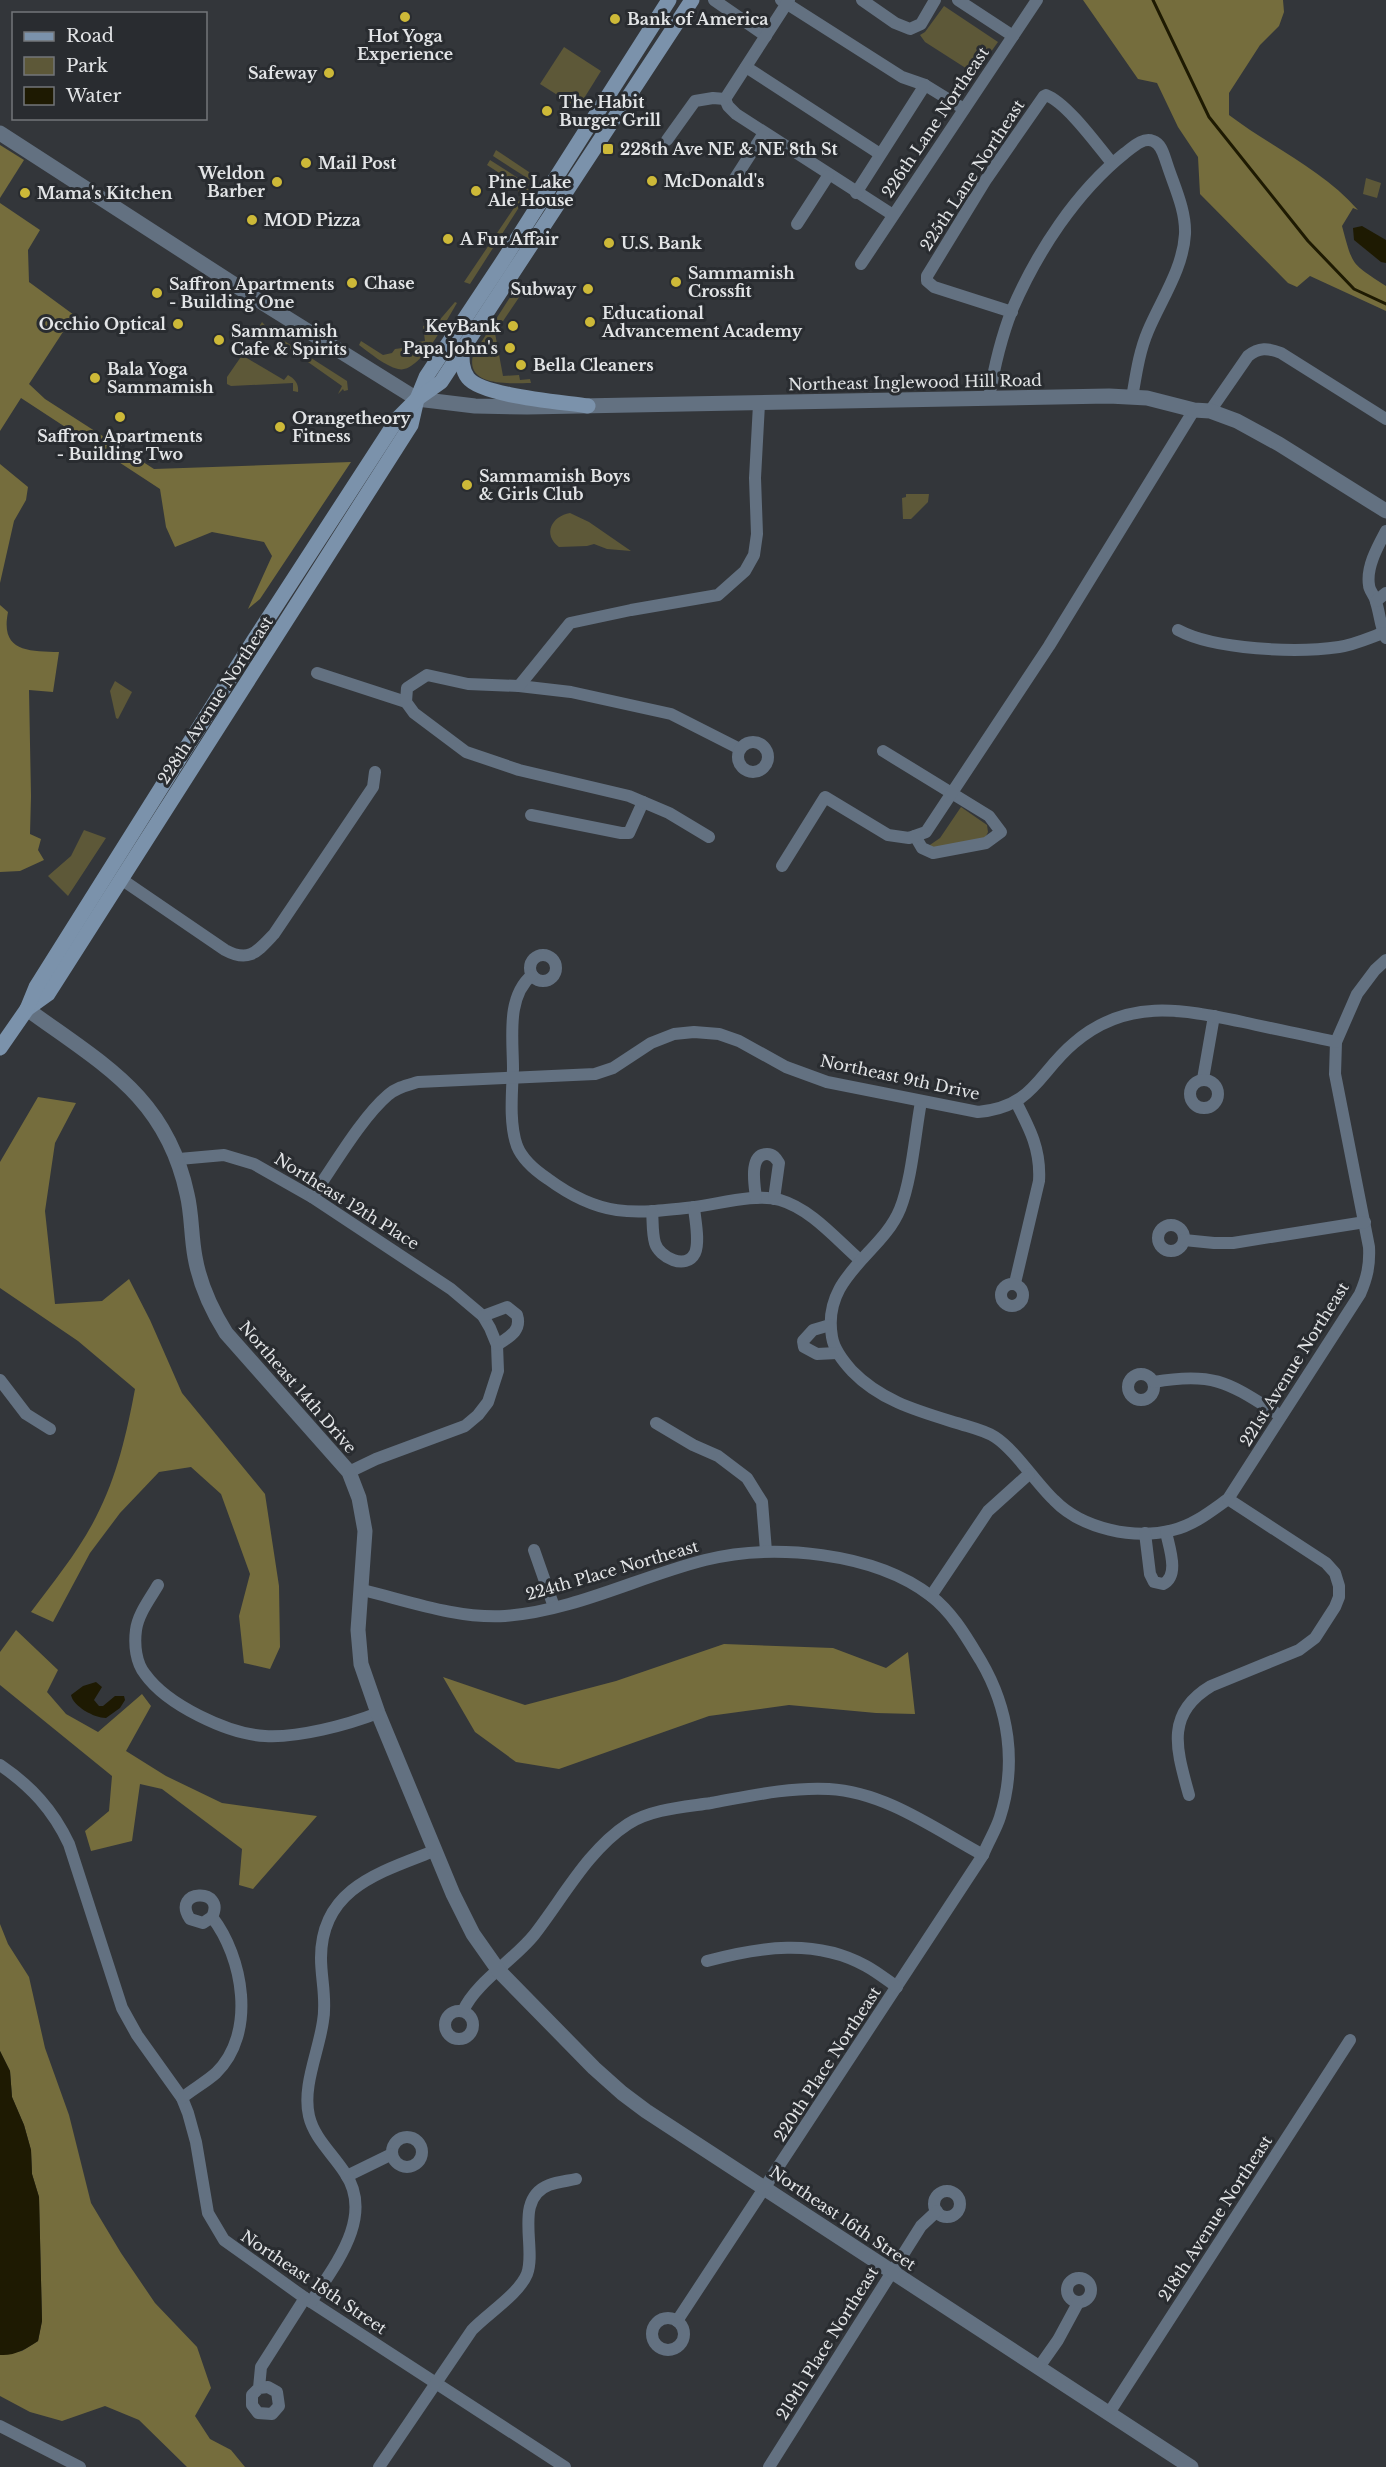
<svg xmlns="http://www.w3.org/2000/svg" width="1386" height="2467" font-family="'Libre Baskerville',serif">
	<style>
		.green { fill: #5d5838 }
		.forest { fill: #756d3d }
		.water { fill: #1e1a02 }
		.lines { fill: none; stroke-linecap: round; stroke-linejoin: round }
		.stream { stroke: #1e1a02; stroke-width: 3 }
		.minor { stroke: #637181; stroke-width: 12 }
		.tertiary { stroke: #637181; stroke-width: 15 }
		.secondary { stroke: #7b92ab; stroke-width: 15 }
		.poi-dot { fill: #cdb938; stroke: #292c30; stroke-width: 2 }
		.labels { text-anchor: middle; stroke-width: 6; stroke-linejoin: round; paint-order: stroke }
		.poi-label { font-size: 16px; font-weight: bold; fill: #e2e4e6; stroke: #292c30; text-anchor: start }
		.street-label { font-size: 16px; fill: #e2e4e6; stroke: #292c30 }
	</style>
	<rect width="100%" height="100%" fill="#33363a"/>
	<g class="green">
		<path d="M944,6L998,42L975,74L925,42L920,35L925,32Z"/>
		<path d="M564,47L601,71L578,108L540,84Z"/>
		<path d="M496,150L538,178L535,183L493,156Z"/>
		<path d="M490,160L532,187L470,284L464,282L520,199L516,184L487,165Z"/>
		<path d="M1366,178L1381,183L1377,198L1363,194Z"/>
		<path d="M516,288L522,293L495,333L503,376L519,375L520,380L530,379L531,383C511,383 465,388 473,355Z"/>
		<path d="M455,302L457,303C447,319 419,375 398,369C385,366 370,353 359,345L361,341L383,355L392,353L395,349L410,347V343L425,341L423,326L437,323Z"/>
		<path d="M262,322L272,333L347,381L348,390L344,391L343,389L338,394L342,386L264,331L257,339L255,333Z"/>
		<path d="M247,348L249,349L245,357L284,380L288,375C295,379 299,384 298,392L293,391V383L231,386L227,384V377Z"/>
		<path d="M906,494H929L928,502L911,519H903L902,498L906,497Z"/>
		<path d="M570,513L589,522L631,551L607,549L594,544L587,546L559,547C542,534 552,516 570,513Z"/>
		<path d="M115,681L132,692L118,719L116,718L110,691Z"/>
		<path d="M961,807L987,825L988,832L985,838L936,849L927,847L940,838Z"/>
		<path d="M84,830L106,838L68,896L48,876L71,856Z"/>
	</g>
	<g class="forest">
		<path d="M1083,0H1283L1284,12L1279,26L1260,45L1229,93V115C1271,147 1323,170 1358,210L1353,208L1342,226C1353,267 1351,263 1386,286V311L1310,276L1297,287L1288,283L1200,194L1198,157L1178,127L1157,83L1138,79Z"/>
		<path d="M0,145L24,160L0,198Z"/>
		<path d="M0,203L40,230L28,250L29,282L74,315L29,384L45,399L154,469L351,462L260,599L248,609L272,556L264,542L212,532L175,547L166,527L160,489L21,398L0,431Z"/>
		<path d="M0,464L28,487L26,500L14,521L0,583Z"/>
		<path d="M0,605L8,612C0,652 28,651 59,652L53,692L29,690L31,796L30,834L41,839L38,850L44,860L20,871L0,872Z"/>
		<path d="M38,1097L76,1103L55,1143L45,1211L55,1304L102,1301L129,1279L150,1320L182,1393L265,1494L279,1586L280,1647L270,1669L244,1663L239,1616L250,1574L221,1494L191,1467L159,1472L120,1513L90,1553L53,1622L31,1612C54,1581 79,1551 96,1517C117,1477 127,1432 135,1389L78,1341L0,1288V1162Z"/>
		<path d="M16,1630L58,1670L47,1692L66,1714L98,1732L142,1694L151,1706L126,1751L166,1776L222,1803L317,1816L253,1889L239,1885L242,1849L162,1789L140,1784L132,1841L91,1851L85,1831L109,1811L112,1776L0,1685V1652Z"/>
		<path d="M724,1644L833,1648L886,1668L908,1652L915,1714L876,1713L789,1705L709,1716L559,1769L516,1762L475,1732L443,1677L525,1705L616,1681Z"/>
		<path d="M0,1924L8,1944L29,1977L45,2048L69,2115L91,2203L121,2253L155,2303L197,2347L211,2388L195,2416L210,2439L231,2450L245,2467H187L139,2420L105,2406L62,2421L30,2412L0,2396V2355L22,2351L38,2341L42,2321L39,2197L32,2174L31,2150L24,2125L12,2097L10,2071L0,2051Z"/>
	</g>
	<g class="water">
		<path d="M1362,226L1386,240V263L1381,262L1354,240L1353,228Z"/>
		<path d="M96,1682L102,1687L94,1700L99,1706H103L115,1696H124L125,1700L120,1708L106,1718C94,1718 73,1706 71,1695L83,1686Z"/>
		<path d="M0,2051L10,2071L12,2097L24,2125L31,2150L32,2174L39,2197L42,2321L38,2341C26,2349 15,2356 0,2355Z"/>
	</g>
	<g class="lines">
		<path class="stream" d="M1153,0L1209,117L1308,241L1354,289L1386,304"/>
		<g class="minor">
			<path d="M714,0L766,36"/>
			<path d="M781,0L902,77L925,85L964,109"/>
			<path d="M862,0L895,23L910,29L921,24L935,0"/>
			<path d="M958,0L1013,36"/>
			<path d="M746,67L880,154"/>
			<path d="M725,99L728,106L736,114L893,215"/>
			<path d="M667,140L695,101L713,98L725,99L789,0"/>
			<path d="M732,183L764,133"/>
			<path d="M856,193L925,85"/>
			<path d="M797,224L828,176"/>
			<path d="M861,264L1037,0"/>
			<path d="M1012,312L934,287L927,281V276L985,181L1044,96L1046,95C1067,103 1097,145 1112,163"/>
			<path d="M989,398C994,368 1001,338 1012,310C1037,252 1076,192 1125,153C1133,147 1143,137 1153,141C1162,144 1164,156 1167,164C1174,186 1186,210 1185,234C1183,269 1161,300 1148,331C1139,352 1136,375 1132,398"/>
			<path d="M1210,411L1248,356C1259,347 1268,348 1281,353L1386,419"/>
			<path d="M1386,531C1378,546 1366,567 1369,585C1369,591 1375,595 1376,602C1380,614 1380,626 1386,638"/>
			<path d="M1376,601L1386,593"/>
			<path d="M1178,630C1215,650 1297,653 1339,647C1354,645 1369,638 1383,633"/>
			<path d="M317,673L406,702"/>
			<path d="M519,686L571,692L671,714L740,749"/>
			<circle cx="753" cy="757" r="15"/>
			<path d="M883,751L989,816L1001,832L986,843L933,853L922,848L915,836"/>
			<path d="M531,815L621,833H629L643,802"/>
			<path d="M709,837L669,813L629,796L519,770L466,752L414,713L406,702L407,688L427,675L468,684L519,686L570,623L631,610L718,595L745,571L754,555L757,534L755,478L759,404"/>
			<path d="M782,866L825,797L888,835L909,838L926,832L1049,646L1194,410"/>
			<path d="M121,879L225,950C249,963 257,952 274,934L373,787L375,772"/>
			<circle cx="543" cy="968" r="13"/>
			<path d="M532,975C506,997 513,1038 513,1069C512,1093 509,1124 517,1146C523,1161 536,1171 548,1179C601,1218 632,1214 695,1207C719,1204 756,1193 780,1200C811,1209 836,1239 860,1260"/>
			<path d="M1203,1079L1214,1016"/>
			<circle cx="1204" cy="1094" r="14"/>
			<path d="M921,1102C915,1134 912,1179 900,1209C882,1254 821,1276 832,1337C834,1350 843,1361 852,1371C881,1401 918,1411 957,1423C969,1427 984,1430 995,1437C1015,1450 1036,1483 1054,1500C1082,1529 1134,1540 1173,1530C1194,1525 1211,1511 1228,1499L1360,1294C1367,1278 1370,1265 1369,1247L1335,1074L1336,1042L1357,994L1375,970L1386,960"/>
			<path d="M179,1159L224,1155L254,1164L312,1197L451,1289L483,1316L490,1328L497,1345L498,1371L488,1402L478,1415L465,1426L376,1459L349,1472"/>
			<path d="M312,1197C333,1167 362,1117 388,1095C397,1087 408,1085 418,1082L595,1074L613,1068L651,1043L674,1034L694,1032L719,1034L739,1041L786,1067L827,1082L978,1112C1034,1107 1038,1073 1074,1043C1126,998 1181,1009 1243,1022C1274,1029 1305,1035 1336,1042"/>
			<path d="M756,1198C755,1187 748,1154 767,1154C773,1154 776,1158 779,1163L774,1199"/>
			<path d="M652,1211C653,1221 652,1233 655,1243C659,1257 686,1271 695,1253C700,1241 695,1220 694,1207"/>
			<circle cx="1171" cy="1238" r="13"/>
			<path d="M1184,1240L1214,1243H1233L1365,1222"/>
			<path d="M1015,1283L1039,1181C1041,1150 1030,1129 1016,1102"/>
			<circle cx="1012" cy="1295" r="11"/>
			<path d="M483,1316L507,1307L517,1315C522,1331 509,1337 497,1345"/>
			<path d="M830,1325L813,1330L803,1341L804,1347L817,1354L837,1353"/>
			<circle cx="1141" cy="1387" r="13"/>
			<path d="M0,1380L26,1414L50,1429"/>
			<path d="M1154,1382C1216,1371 1230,1384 1281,1416"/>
			<path d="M656,1423L693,1445L718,1456L747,1478L762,1502L766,1551"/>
			<path d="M1145,1533L1150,1574L1154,1582L1163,1584C1180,1576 1169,1547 1166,1532"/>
			<path d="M534,1550L554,1607"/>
			<path d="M158,1585C150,1599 138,1614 136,1630C134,1645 136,1663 145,1674C167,1705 228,1734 265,1736C298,1738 347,1725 378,1713"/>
			<path d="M363,1590C408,1601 458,1619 505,1616C574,1611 638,1577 705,1560C773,1543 874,1552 931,1596C953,1613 967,1638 981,1661C1009,1709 1017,1764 1000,1817C996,1830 988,1842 983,1855L677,2321"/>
			<path d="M931,1596L988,1511L1029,1474"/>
			<path d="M0,1765C31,1786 53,1810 69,1844L122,2008L137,2035L182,2098L188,2113L196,2142L208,2213L224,2240L305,2298L565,2467"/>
			<path d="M1189,1795C1177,1751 1164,1714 1211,1686L1299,1650L1315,1638L1335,1607L1339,1597V1586L1335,1573L1326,1563L1228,1499"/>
			<path d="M707,1961C759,1947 816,1938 866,1966C877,1972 887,1980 897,1987"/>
			<circle cx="459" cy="2025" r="14"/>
			<path d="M463,2011C476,1982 514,1960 534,1935C563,1898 588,1850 628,1824C651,1809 685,1807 711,1803C750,1796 789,1787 829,1789C885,1792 935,1829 983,1855"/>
			<path d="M182,2098C193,2089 206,2082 216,2073C257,2033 243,1957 212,1917C227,1887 170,1889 190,1919L203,1923L212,1917"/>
			<circle cx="407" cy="2152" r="15"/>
			<path d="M347,2176L392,2154"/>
			<circle cx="947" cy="2204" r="13"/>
			<circle cx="1079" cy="2290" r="12"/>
			<path d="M311,2302C334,2266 375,2217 345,2173C333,2154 314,2138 309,2116C302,2086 319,2051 323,2021C327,2000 321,1979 321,1958C321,1888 381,1872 434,1851"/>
			<circle cx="668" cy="2334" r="16"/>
			<path d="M1039,2367L1058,2340L1078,2303"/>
			<path d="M259,2388L268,2387L277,2392L279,2406L272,2414L258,2413L252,2405V2395L259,2388L261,2367L305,2298"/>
			<path d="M1109,2413L1350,2040"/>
			<path d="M0,2426L80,2467"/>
			<path d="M379,2467L472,2330C487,2314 519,2294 527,2274C537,2248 513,2199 549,2185C557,2182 567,2181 576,2179"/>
			<path d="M769,2467L921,2226L937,2211"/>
		</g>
		<g class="tertiary">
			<path d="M0,133L266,305L417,399L475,406L527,407L1109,396L1147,398L1194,410L1210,411L1237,421L1279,444L1386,511"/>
			<path d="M27,1009C102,1064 166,1096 187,1194C192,1214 191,1236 195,1257C200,1286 211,1309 226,1333L349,1472L359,1498L365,1531L358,1630L361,1664L378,1713L453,1894L473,1934L499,1971L594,2068L622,2093L646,2111L1191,2467"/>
		</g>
		<g class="secondary">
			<path d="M462,347C462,357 461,369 468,378C482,396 563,402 588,406"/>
			<path d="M27,1009L48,994L411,425L417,399L426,377L501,264L669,0"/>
			<path d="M0,1048L27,1009L36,987L254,640L398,418L417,399L441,382L692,0"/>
		</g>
	</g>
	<g class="poi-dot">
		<circle cx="405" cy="17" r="6"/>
		<circle cx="615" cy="19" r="6"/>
		<circle cx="329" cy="73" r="6"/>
		<circle cx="547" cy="111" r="6"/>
		<rect x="602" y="143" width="12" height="12" rx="3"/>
		<circle cx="306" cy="163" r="6"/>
		<circle cx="652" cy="181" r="6"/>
		<circle cx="277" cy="182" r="6"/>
		<circle cx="476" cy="191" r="6"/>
		<circle cx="25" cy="193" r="6"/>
		<circle cx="252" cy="220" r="6"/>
		<circle cx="448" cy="239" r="6"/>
		<circle cx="609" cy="243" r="6"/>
		<circle cx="676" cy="282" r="6"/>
		<circle cx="352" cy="283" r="6"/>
		<circle cx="588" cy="289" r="6"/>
		<circle cx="157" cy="293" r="6"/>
		<circle cx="590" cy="322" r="6"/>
		<circle cx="178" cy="324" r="6"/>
		<circle cx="513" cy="326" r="6"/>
		<circle cx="219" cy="340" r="6"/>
		<circle cx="510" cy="348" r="6"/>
		<circle cx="521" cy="365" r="6"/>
		<circle cx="95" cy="378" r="6"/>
		<circle cx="120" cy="417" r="6"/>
		<circle cx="280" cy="427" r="6"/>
		<circle cx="467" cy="485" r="6"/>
	</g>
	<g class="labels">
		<g class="poi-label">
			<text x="627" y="25">Bank of America</text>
			<text x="405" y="42" text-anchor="middle">Hot Yoga<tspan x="405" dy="18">Experience</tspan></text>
			<text x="317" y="79" text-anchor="end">Safeway</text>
			<text x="559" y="108">The Habit<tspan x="559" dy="18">Burger Grill</tspan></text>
			<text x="620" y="155">228th Ave NE &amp; NE 8th St</text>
			<text x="318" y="169">Mail Post</text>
			<text x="265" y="179" text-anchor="end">Weldon<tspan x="265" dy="18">Barber</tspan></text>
			<text x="664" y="187">McDonald's</text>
			<text x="488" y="188">Pine Lake<tspan x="488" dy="18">Ale House</tspan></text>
			<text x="37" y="199">Mama's Kitchen</text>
			<text x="264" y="226">MOD Pizza</text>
			<text x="460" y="245">A Fur Affair</text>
			<text x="621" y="249">U.S. Bank</text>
			<text x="688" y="279">Sammamish<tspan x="688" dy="18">Crossfit</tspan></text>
			<text x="364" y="289">Chase</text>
			<text x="169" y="290">Saffron Apartments<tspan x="169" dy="18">- Building One</tspan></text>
			<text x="576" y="295" text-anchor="end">Subway</text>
			<text x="602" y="319">Educational<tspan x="602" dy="18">Advancement Academy</tspan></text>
			<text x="166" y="330" text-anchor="end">Occhio Optical</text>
			<text x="501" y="332" text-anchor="end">KeyBank</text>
			<text x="231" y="337">Sammamish<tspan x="231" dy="18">Cafe &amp; Spirits</tspan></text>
			<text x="498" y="354" text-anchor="end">Papa John's</text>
			<text x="533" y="371">Bella Cleaners</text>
			<text x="107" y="375">Bala Yoga<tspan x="107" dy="18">Sammamish</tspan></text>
			<text x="292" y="424">Orangetheory<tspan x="292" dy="18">Fitness</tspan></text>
			<text x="120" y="442" text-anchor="middle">Saffron Apartments<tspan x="120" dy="18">- Building Two</tspan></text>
			<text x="479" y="482">Sammamish Boys<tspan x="479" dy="18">&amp; Girls Club</tspan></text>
		</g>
		<g class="street-label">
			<text transform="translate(935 122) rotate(-56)" y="6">226th Lane Northeast</text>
			<text transform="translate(972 175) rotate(-57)" y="6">225th Lane Northeast</text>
			<text transform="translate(915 382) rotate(-1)" y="6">Northeast Inglewood Hill Road</text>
			<text transform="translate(215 700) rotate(-57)" y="6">228th Avenue Northeast</text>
			<text transform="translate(900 1077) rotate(12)" y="6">Northeast 9th Drive</text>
			<text transform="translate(347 1201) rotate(32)" y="6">Northeast 12th Place</text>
			<text transform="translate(1294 1364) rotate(-58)" y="6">221st Avenue Northeast</text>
			<text transform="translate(298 1387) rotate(49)" y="6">Northeast 14th Drive</text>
			<text transform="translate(612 1570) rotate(-16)" y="6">224th Place Northeast</text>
			<text transform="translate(827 2064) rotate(-57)" y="6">220th Place Northeast</text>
			<text transform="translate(843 2218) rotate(34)" y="6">Northeast 16th Street</text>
			<text transform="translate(1215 2218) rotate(-57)" y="6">218th Avenue Northeast</text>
			<text transform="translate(314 2282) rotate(34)" y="6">Northeast 18th Street</text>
			<text transform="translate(827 2343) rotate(-58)" y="6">219th Place Northeast</text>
		</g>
	</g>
	<rect x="12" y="12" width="195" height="108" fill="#292c30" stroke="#737679" stroke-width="1.5"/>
	<rect x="24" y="32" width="30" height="9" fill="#7b92ab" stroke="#737679" stroke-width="1.5"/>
	<text x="66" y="42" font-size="18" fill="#e2e4e6">Road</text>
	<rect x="24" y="57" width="30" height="18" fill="#5d5838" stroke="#737679" stroke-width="1.5"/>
	<text x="66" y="72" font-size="18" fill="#e2e4e6">Park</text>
	<rect x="24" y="87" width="30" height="18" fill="#1e1a02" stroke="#737679" stroke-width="1.5"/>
	<text x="66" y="102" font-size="18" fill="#e2e4e6">Water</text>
</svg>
